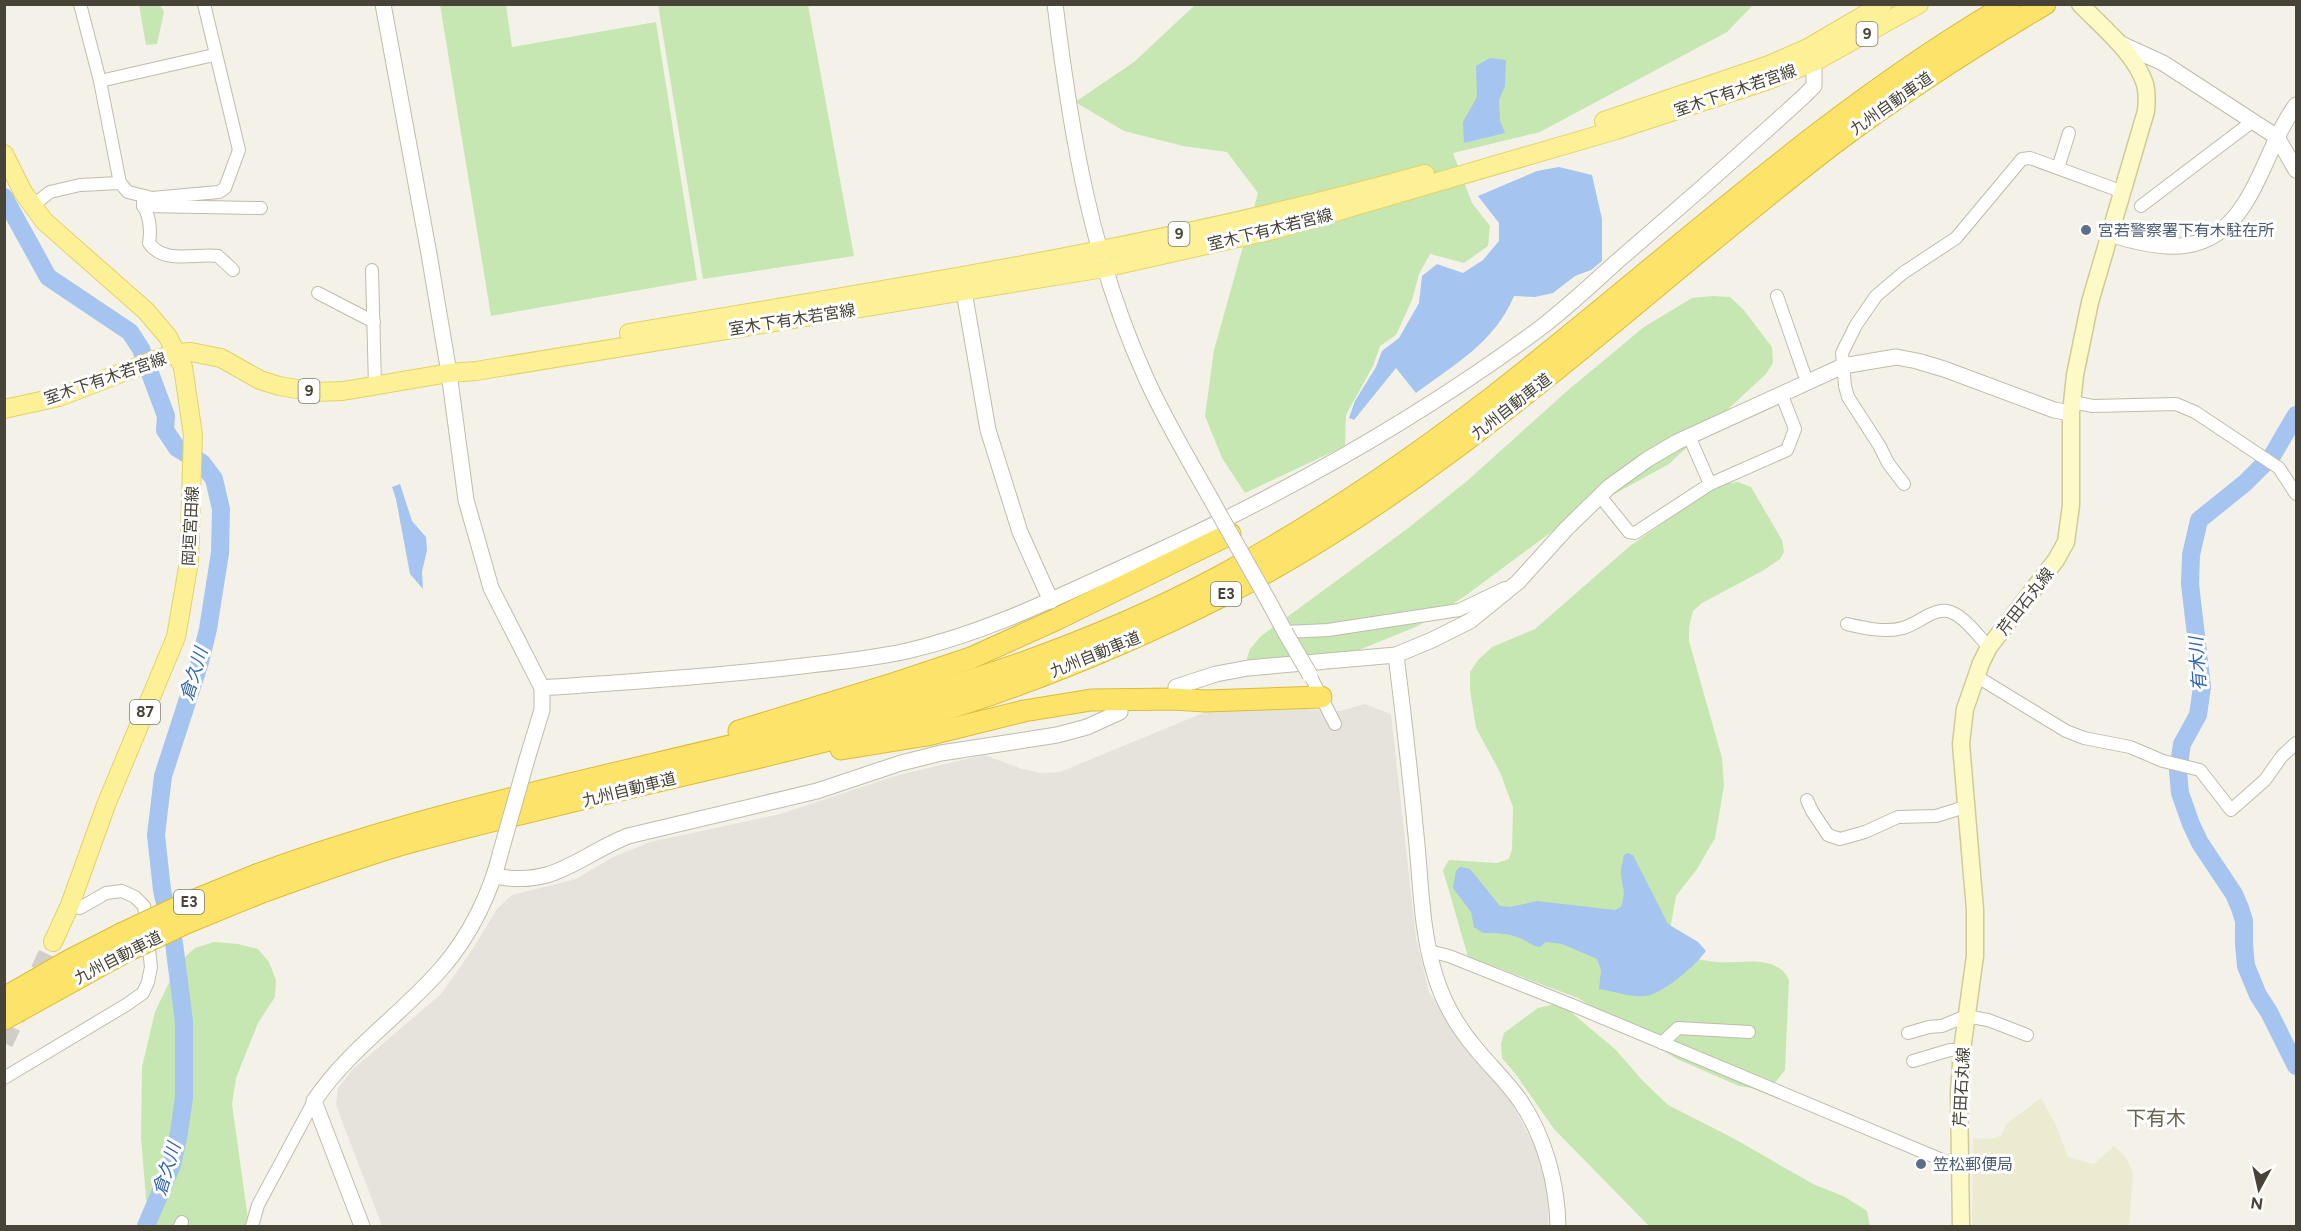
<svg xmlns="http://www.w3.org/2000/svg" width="2301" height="1231" font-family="Figtree,'Noto Sans JP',sans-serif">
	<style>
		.industrial { fill: #e6e3dc }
		.education { fill: #edead2 }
		.green { fill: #c6e7b1 }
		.water { fill: #a5c4ef }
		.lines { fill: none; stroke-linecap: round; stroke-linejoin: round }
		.river { stroke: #a5c4ef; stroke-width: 18 }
		.primary-tunnel { stroke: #d1cfc5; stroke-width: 18; stroke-dasharray: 18 9; stroke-linecap: butt }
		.minor-casing { stroke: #bfbcaa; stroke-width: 14 }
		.tertiary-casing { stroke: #bfbcaa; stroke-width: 17 }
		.secondary-casing { stroke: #d0cb96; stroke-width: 19 }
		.primary-casing { stroke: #e2d367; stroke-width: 20 }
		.motorway-casing { stroke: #dbbc3a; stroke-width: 23 }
		.minor { stroke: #fff; stroke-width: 12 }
		.tertiary { stroke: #fff; stroke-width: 15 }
		.secondary { stroke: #fefac8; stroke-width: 16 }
		.primary { stroke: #fdf198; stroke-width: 18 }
		.motorway { stroke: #fce46b; stroke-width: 21 }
		.tertiary-bridge-casing { stroke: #bfbcaa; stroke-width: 17; stroke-linecap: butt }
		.motorway-bridge-casing { stroke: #dbbc3a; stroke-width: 23; stroke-linecap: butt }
		.tertiary-bridge { stroke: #fff; stroke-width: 15 }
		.motorway-bridge { stroke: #fce46b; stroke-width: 21 }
		.service-dot { fill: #5c6f8a; stroke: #fff; stroke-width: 2 }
		.labels { text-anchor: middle; stroke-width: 6; stroke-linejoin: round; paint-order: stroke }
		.shield { fill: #fff; stroke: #7e7b73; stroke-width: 1.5 }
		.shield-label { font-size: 15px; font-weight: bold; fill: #474337 }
		.street-label { font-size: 16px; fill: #474337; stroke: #fff }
		.service-label { font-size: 16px; fill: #4e5e75; stroke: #fff; text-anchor: start }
		.water-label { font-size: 18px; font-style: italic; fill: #3165b2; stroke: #fff }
		.quarter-label { font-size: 20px; fill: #6a634e; stroke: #fff }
	</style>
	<rect width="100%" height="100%" fill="#f4f2e8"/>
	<path class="industrial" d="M1365,704L1391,714L1416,938L1429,992L1470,1054L1510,1099L1535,1148L1548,1191V1226H382L336,1105L338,1088L352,1070L441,994L470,953L497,909L512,895L576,879L613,857L650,842L780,814L898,775L984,755L1022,769L1041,773L1060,772L1208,711L1306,709L1340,711Z"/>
	<path class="education" d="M2041,1098L2056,1125L2068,1157L2094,1164L2114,1146L2125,1156L2133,1172L2129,1226H1972L1973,1138L1990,1139L2001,1136L2007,1123Z"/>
	<g class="green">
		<path d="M139,5H160L164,12L157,44L146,45Z"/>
		<path d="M440,5H506L512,47L656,22L697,280L491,316Z"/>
		<path d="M658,5H808L854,256L703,279Z"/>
		<path d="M1195,5H1753L1727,32L1540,132L1453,153L1472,203L1490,226L1488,246L1464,263L1430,254L1419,274L1412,300L1396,335L1380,346L1373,366L1346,415L1345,446L1245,493L1222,458L1205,416L1214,350L1258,193L1227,152L1183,146L1124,131L1075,102L1134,62Z"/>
		<path d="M1713,296L1730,297L1743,309L1772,347L1773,363L1766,374L1669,464L1569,519L1465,596L1418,626L1354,652L1252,667L1247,658L1250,649L1261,636L1407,529L1467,481L1567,391L1644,327L1692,298Z"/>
		<path d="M1738,482L1751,487L1782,540L1784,552L1780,559L1764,570L1702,603L1693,611L1689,627V641L1722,758L1724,786L1715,838L1697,869L1676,896L1669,936L1684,956C1695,958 1706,961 1717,962C1740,964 1777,953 1789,980L1785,1070L1771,1088L1763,1090L1739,1086L1677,1059L1578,998L1468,957L1443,870L1449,860L1497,863L1509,859L1512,849L1513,807L1500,772L1476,728L1470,690V672L1478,660L1492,647L1535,629L1630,546L1696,500L1723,484Z"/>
		<path d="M214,942L238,944L258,949L269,962L276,980L275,997L258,1023L236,1078L232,1104L249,1226H155L146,1199L141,1138L142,1067L155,1012L175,970L187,955L195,948Z"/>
		<path d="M1551,1005L1565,1007L1616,1050L1643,1081L1668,1105L1733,1138L1813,1184L1845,1197L1867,1211L1870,1226H1649L1554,1129L1517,1076L1502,1058L1501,1044L1504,1033L1538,1008Z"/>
	</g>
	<g class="water">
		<path d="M1490,58L1506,60L1505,86L1499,100L1500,121L1505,133L1464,143L1463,122L1477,97L1476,66Z"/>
		<path d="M1559,167L1592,175L1602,219V261L1591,270L1575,276L1553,293L1535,297L1514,296C1494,343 1456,363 1416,393L1396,368L1354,420L1349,418L1355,401L1376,367L1382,351L1399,338L1419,303L1422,276L1437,264L1463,273L1483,260L1499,241V223L1478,196L1537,171Z"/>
		<path d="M400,484L412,521L426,537L427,550L422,572L423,589L410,574L396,499L392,487Z"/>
		<path d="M1627,853L1633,855L1668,924L1698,942L1706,951C1696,965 1663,994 1646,996C1631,998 1614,991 1599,989L1601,970L1597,959L1562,944L1546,942L1540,947C1532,946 1529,942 1522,939C1509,933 1496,933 1483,933L1474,927L1471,912L1453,888L1456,871L1460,867L1470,869L1500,906L1510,907L1537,901L1615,910L1621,907C1626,890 1623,891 1621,876C1620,870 1623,861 1624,855Z"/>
	</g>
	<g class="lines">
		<g class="river">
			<path d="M4,197L48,277L130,332L141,349L166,416L165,430L177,448L202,463L214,479L221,509L220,553L208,629L200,662L163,776L156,835L162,890L174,943L184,1022V1097L179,1133L172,1165L146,1226"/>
			<path d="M2296,415L2272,456L2245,483L2199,520L2191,555L2190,584L2202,687L2198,715L2182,744L2178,771L2180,793L2191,824L2200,843L2234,894L2240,908L2244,921V944L2246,966L2258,995L2269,1012L2296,1066"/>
		</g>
		<path class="primary-tunnel" d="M4,1043L53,942"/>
		<g class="minor-casing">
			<g id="minor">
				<path d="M80,4L100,81L120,183"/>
				<path d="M100,81L214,55"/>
				<path d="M2058,168L2069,133"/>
				<path d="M143,200V206L261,208"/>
				<path d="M32,206L50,192L80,185L120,183L128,192L152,198L219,192L225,188L239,150L204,4"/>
				<path d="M143,206C150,215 151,232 149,243C164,265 196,253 218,256L233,270"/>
				<path d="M2141,206L2253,121"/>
				<path d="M372,270L375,386"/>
				<path d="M318,293L374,322"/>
				<path d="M1777,296L1807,382"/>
				<path d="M2072,402L2093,406L2176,404L2195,412L2279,468L2296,494"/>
				<path d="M1689,436L1710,484"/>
				<path d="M1904,484L1888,463L1879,445L1848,397L1845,386L1842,353L1856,325L1876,296L1903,273L1956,238L2022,159L2030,158L2123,192"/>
				<path d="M1600,496L1629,532L1635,533L1710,484L1787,450L1795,429L1781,393"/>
				<path d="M1847,624C1864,628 1885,633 1903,628C1918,624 1935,606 1951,612C1966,618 1978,636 1989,647"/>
				<path d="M1285,632L1328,630L1459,610L1505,588"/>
				<path d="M1310,675L1335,724"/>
				<path d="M1976,676L2066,731L2084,738L2130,747L2163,761L2200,770L2231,810L2265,780L2282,756L2296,743"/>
				<path d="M1807,800L1812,811L1828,835L1840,839L1865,832L1898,817L1936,816L1965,807"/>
				<path d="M1429,951L1449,956L1572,1005L1959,1167"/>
				<path d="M1908,1033L1929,1027L1942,1026L1966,1016L1988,1020L2027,1035"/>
				<path d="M1662,1043L1678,1028L1749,1032"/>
				<path d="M1913,1061L1950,1050H1962"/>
				<path d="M4,1078L126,1005L143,993L148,982L151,967L144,906L135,897L122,891L106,893L80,908L70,905"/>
				<path d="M180,1226L182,1222"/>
				<path d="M252,1226L258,1205L314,1101"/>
			</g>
		</g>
		<g class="tertiary-casing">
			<g id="tertiary">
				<path d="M383,4L429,254L449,373L466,500L491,588L542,688V710L527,759"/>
				<path d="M1055,4C1071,135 1091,257 1146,378C1166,423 1193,466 1217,510"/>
				<path d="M2117,42L2163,63L2277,137L2296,170"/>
				<path d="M2110,234C2163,251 2211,258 2245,203C2265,172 2274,135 2296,105"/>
				<path d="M962,280L988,430L1020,532L1051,601"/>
				<path d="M1269,602L1285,632"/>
				<path d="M1396,655C1404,719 1411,782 1417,845C1421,888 1422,934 1435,975C1443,1002 1459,1029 1477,1050C1491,1067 1508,1083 1521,1102C1545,1138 1557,1183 1558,1226"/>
				<path d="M1176,687L1216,674L1248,668L1396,655L1432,640L1470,621L1518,582L1566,529L1609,487L1648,459L1677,442L1843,366L1896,357L1917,361L1944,369L2054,410L2071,413"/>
				<path d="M542,688C626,682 710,677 793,667C831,663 870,659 907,651C985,633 1056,598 1128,565C1273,500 1411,424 1539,329C1568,307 1594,282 1621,258C1683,205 1744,151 1804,96L1814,86V62"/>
				<path d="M495,876C555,888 578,856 628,836L817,791L901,763L941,753L1057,735L1087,727L1120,712"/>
				<path d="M362,1226L314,1101C349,1049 401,1015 441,969C470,936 491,893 501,851"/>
			</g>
		</g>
		<g class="secondary-casing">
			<path id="secondary" d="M1961,1226L1959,1093L1962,1050L1975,956V910L1961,744L1965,709L1981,663L1989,647L2056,560L2066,542L2071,505V413L2075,375L2090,302L2146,111C2147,102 2147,92 2145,84C2135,53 2102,27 2080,4"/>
		</g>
		<g class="primary-casing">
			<g id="primary">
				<path d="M1604,121L1769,65L1808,48L1883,4"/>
				<path d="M4,154L23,192L44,221L146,311L168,337L183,367L193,435L189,562L176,637L106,805L70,905L53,942"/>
				<path d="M629,333C895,288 1164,247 1425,174"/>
				<path d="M4,409L59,397L152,361L176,353L191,352L221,358L260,380L279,386L315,392L343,391L449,373L476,371L1104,268L1273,230L1616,130L1766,81L1814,62L1919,4"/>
			</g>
		</g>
		<g class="motorway-casing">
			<g id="motorway">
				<path d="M739,731L896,683L971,658L1055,620L1230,534"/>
				<path d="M841,749L927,735L1024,711L1091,700L1175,699L1205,701L1321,697"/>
				<path d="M259,874C574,758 920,738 1219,577C1316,525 1407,463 1494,396C1664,264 1821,113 2009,4"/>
				<path d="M262,892C310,875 358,857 407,843C520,812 638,786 752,759C821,742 891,726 959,705C1049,676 1137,639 1222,596C1450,480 1632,298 1833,144C1901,93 1972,47 2045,4"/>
				<path d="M4,998L70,960L121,934"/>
				<path d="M4,1019L127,951"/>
			</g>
		</g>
		<use href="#minor" class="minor"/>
		<use href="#tertiary" class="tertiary"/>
		<use href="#secondary" class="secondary"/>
		<use href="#primary" class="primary"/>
		<use href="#motorway" class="motorway"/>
		<g class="tertiary-bridge-casing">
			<g id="tertiary-bridge">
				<path d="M1217,510L1269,602"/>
				<path d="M1285,632L1310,675"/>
				<path d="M501,851L527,759"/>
			</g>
		</g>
		<g class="motorway-bridge-casing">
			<g id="motorway-bridge">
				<path d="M121,934L183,905L259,874"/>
				<path d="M127,951L186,923L262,892"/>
			</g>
		</g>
		<use href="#tertiary-bridge" class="tertiary-bridge"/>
		<use href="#motorway-bridge" class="motorway-bridge"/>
	</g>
	<g class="service-dot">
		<circle cx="2086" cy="230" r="6"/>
		<circle cx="1921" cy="1164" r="6"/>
	</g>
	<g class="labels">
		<g class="shield">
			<rect x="1856.5" y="22" width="21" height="24" rx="4.5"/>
			<rect x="1168.5" y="222" width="21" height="24" rx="4.5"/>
			<rect x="298.5" y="379" width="21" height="24" rx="4.5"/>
			<rect x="1211" y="582" width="30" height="24" rx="4.5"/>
			<rect x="130" y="700" width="30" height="24" rx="4.5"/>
			<rect x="174" y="890" width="30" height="24" rx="4.5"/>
		</g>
		<g class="shield-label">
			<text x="1867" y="39">9</text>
			<text x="1179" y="239">9</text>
			<text x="309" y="396">9</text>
			<text x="1226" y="599">E3</text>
			<text x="145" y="717">87</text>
			<text x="189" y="907">E3</text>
		</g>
		<g class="street-label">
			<text transform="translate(1735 90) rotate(-19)" y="6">室木下有木若宮線</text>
			<text transform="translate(1891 103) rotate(-35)" y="6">九州自動車道</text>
			<text transform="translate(1270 229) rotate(-14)" y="6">室木下有木若宮線</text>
			<text transform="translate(792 319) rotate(-9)" y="6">室木下有木若宮線</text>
			<text transform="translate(105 378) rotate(-19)" y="6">室木下有木若宮線</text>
			<text transform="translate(1511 406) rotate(-38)" y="6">九州自動車道</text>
			<text transform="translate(190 526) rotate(-87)" y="6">岡垣宮田線</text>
			<text transform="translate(2025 601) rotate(-52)" y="6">芹田石丸線</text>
			<text transform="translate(1095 654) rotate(-22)" y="6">九州自動車道</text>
			<text transform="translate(629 789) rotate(-14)" y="6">九州自動車道</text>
			<text transform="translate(118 957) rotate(-27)" y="6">九州自動車道</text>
			<text transform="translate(1961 1087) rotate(-87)" y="6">芹田石丸線</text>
		</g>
		<g class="service-label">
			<text x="2098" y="236">宮若警察署下有木駐在所</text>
			<text x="1933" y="1170">笠松郵便局</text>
		</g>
		<g class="water-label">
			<text transform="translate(2198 664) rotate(-94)" y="6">有木川</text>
			<text transform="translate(194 674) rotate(-73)" y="6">倉久川</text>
			<text transform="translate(167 1169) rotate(-73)" y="6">倉久川</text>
		</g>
		<g class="quarter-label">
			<text x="2156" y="1125">下有木</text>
		</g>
	</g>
	<rect width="2301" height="1231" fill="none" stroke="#474337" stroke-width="12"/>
	<g transform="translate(2259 1189) rotate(188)" stroke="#ffffff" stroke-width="4.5" paint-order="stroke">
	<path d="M0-4.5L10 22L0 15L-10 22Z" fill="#474337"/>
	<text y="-9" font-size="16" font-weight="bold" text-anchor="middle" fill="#474337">N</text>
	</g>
</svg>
